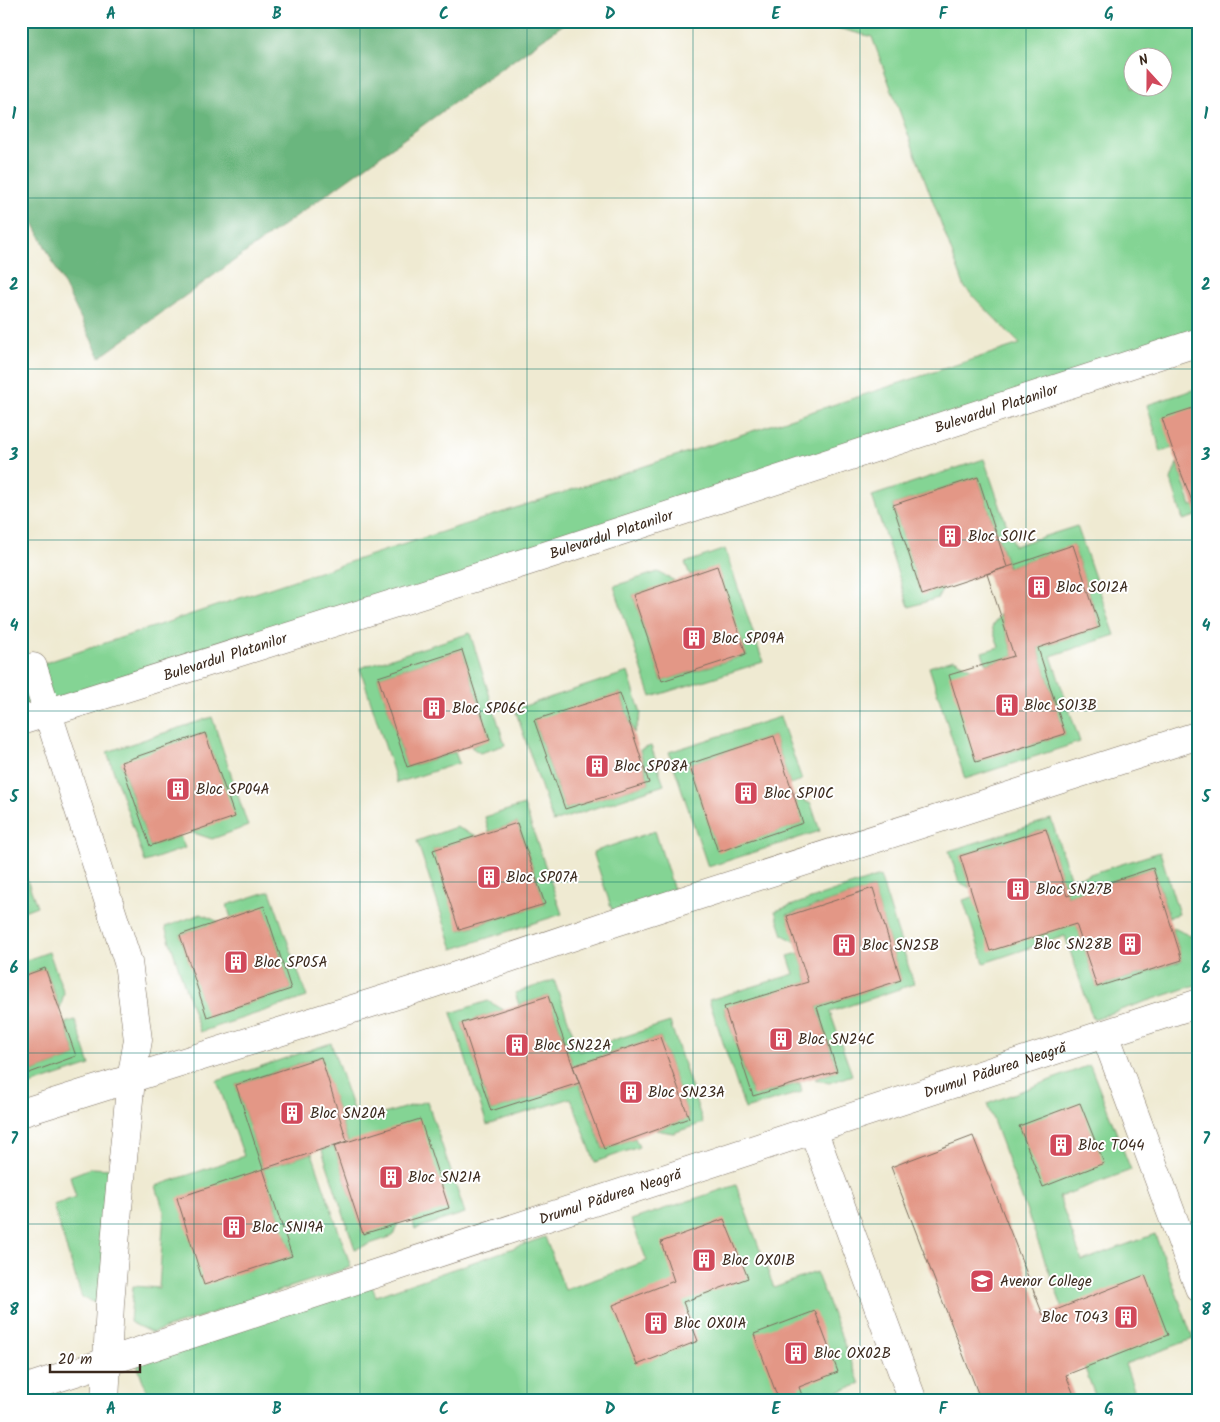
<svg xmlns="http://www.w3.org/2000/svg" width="1220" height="1422" font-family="Kalam,sans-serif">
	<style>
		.green { fill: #84d494; stroke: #607f59; fill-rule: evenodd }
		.forest { fill: #6bb67e; stroke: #53704e }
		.building { fill: #e39786 }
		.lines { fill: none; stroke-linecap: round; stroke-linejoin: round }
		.minor-casing { stroke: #7a6d5d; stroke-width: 29 }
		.minor { stroke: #fff; stroke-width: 28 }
		.grid { fill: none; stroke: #0f766e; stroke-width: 1; stroke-opacity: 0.55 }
		.labels { text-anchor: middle; stroke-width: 4; stroke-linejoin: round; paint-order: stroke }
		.street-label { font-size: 15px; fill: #3b2a1e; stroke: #fff }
		.poi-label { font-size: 15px; fill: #3b2a1e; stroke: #fff; text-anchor: start }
		.neatline { fill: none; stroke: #0f766e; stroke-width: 2 }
		.grid-label { font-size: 16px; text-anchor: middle; font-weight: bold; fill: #0f766e }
	</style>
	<rect width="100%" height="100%" fill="#fff"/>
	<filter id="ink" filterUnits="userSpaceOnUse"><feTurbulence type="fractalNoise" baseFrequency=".02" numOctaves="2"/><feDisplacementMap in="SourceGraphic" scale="10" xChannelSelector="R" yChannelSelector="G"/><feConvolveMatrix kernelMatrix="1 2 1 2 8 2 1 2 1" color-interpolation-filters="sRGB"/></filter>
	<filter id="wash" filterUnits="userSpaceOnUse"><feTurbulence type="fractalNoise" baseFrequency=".0096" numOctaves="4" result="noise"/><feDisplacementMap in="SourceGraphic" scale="20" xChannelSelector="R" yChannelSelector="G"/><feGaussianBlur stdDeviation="1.12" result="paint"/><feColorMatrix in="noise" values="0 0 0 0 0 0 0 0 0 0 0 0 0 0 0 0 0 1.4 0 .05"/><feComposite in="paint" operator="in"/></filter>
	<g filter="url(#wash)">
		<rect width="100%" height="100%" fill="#efead2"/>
		<g class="green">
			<path d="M811,21H1199V342L21,721V671L288,582L1020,344L965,288L872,37ZM1132,58H1162V88H1132Z"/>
			<path d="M1199,388V406L1172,448L1161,452L1147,405Z"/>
			<path d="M984,459L1014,546L1077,526L1115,635L1051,656L1080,742L965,779L929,667L954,659L972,669L976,762L1065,734L1038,648L1100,627L1073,545L1008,567L978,477L893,505L922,594L943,588L938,598L909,607L872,496Z"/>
			<path d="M1177,463L1191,506L1199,504V515L1183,520L1171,480Z"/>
			<path d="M725,549L763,662L651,697L614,586L658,572L675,581L633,595L662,681L746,655L717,567L690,575L685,563Z"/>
			<path d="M1000,614L1014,656L986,664L982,652L999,647L992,627Z"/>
			<path d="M470,633L505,745L480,753L471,747L490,739L462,650L378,677L407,767L455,752L459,763L397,783L360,668Z"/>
			<path d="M628,672L641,714L634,733L620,693L534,721L565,809L649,783L640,750L651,746L664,785L553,822L515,709Z"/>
			<path d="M212,717L248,826L212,839L191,832L234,816L205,733L121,763L150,846L180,836L185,848L145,862L107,752Z"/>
			<path d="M780,717L802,780L790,784L774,736L689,764L718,851L803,823L794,796L811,804L820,831L708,867L669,752Z"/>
			<path d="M524,805L562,914L453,949L417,841L456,827L477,836L433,850L460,930L545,904L517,823L489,832L485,817Z"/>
			<path d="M1051,819L1071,880L1160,852L1179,914L1169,917L1153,868L1067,896L1046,829L960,856L970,888L959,882L949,851Z"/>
			<path d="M655,831L678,903L616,922L593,852Z"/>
			<path d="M21,864L37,906L21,912Z"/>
			<path d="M880,876L914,984L830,1012L852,1075L829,1083L815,1079L837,1071L817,1007L901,980L873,888L787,915L796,942L783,935L775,911Z"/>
			<path d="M270,891L307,997L200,1032L165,927L201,914L219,922L180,935L208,1017L291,989L264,907L231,918L227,905Z"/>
			<path d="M973,897L1076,923L1097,987L1182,961L1172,927L1190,936L1199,933V984L1093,1019L1065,936L984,963L963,900Z"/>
			<path d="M49,952L64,993L60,1009L45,968L21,977V962Z"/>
			<path d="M799,953L808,982L724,1008L753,1096L800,1083L802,1092L745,1109L709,1000L794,974L788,956Z"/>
			<path d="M554,980L579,1051L670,1022L703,1123L673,1133L656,1130L689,1118L660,1037L573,1066L548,996L519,1005L515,993Z"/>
			<path d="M488,1001L504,1010L462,1023L491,1111L579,1083L603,1149L635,1138L639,1147L595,1162L571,1098L487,1125L451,1013Z"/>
			<path d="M75,1020L90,1065L21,1088V1076L76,1056L65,1023Z"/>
			<path d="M331,1043L357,1122L427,1101L465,1213L415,1229L412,1219L348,1142L320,1057L236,1085L263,1169L312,1153L351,1267L152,1333L130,1322L133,1286L159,1288L164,1212L156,1186L244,1156L217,1081ZM263,1169L292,1256L204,1284Z"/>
			<path d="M1090,1065L1131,1170L1059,1197L1082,1261L1155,1234L1193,1339L1125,1364L1138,1401H1097L987,1104Z"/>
			<path d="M334,1146L363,1233L398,1223L393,1236L355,1249L322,1150Z"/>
			<path d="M91,1168L112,1169L101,1305L82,1298L53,1205L76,1197L70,1176Z"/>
			<path d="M736,1185L774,1288L816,1272L860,1384L820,1398L821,1401H150L133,1353L368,1276L376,1296L545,1237L565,1290L647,1261L631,1220Z"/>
		</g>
		<path class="forest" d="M21,21H568L100,357L21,198Z"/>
		<g id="blocks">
			<g class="building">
				<path d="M1199,406V514H1197L1175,457L1162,418Z"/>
				<path d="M978,477L1007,567L922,595L893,505Z"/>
				<path d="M1073,545L1100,627L1038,648L1065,734L976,762L949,675L1014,656L987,574Z"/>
				<path d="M717,566L746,654L662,681L633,595Z"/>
				<path d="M462,650L490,740L407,767L378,677Z"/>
				<path d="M620,693L649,783L565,809L534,720Z"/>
				<path d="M205,733L235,817L150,846L121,762Z"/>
				<path d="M774,736L803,823L718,852L689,764Z"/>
				<path d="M517,823L545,904L459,930L433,850Z"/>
				<path d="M1046,829L1067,896L1153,868L1182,960L1097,987L1076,924L990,951L960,856Z"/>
				<path d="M873,888L901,980L817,1007L837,1071L753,1096L724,1007L808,982L787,916Z"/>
				<path d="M264,906L291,989L207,1017L180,935Z"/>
				<path d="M45,968L76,1056L21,1076V977Z"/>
				<path d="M548,996L579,1083L491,1111L462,1023Z"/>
				<path d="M660,1037L689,1118L604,1149L573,1066Z"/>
				<path d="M321,1057L347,1141L263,1169L236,1085Z"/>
				<path d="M1080,1103L1104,1163L1043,1187L1019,1126Z"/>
				<path d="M420,1119L449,1208L363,1234L334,1146Z"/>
				<path d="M973,1136L1043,1315L1145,1275L1168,1335L1066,1375L1074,1395L1059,1401H981L891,1167Z"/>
				<path d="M263,1169L292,1256L204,1285L177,1198Z"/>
				<path d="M724,1219L748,1278L683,1302L698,1341L637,1365L613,1305L674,1281L661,1242Z"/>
				<path d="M815,1311L838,1372L799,1387L804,1401H779L754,1334Z"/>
			</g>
		</g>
	</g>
	<g filter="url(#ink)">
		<use href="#blocks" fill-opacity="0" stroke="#7a6d5d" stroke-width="1"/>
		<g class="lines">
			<g class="minor-casing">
				<g id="minor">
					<path d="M21,671L33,667L128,962L138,1040L131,1080L118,1208L110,1304L105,1401"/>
					<path id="s1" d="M21,721L532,560L1199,342"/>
					<path d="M1105,1034L1199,1288"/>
					<path d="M21,1113L429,985L616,922L1199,735"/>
					<path d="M813,1130L913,1401"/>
					<path id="s2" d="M21,1390L1199,1003"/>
				</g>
			</g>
			<use href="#minor" class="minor"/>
		</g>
	</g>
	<path class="grid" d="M194,21V1401M360,21V1401M527,21V1401M693,21V1401M860,21V1401M1026,21V1401M21,198H1199M21,369H1199M21,540H1199M21,711H1199M21,882H1199M21,1053H1199M21,1224H1199"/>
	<defs>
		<g id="building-square" transform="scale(1.25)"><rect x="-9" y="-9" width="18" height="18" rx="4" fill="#d1495b" stroke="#fff"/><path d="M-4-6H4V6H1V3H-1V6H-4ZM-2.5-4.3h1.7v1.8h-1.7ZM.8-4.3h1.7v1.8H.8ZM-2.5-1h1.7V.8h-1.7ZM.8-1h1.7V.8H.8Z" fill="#fff"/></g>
		<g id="school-square" transform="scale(1.25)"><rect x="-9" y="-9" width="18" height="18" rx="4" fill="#d1495b" stroke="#fff"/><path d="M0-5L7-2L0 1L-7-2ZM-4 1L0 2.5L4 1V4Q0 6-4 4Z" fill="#fff"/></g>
	</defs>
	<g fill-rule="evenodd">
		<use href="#building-square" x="950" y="536"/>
		<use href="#building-square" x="1039" y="587"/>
		<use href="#building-square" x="694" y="638"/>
		<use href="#building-square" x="1007" y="705"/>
		<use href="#building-square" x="434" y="708"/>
		<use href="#building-square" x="597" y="766"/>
		<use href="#building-square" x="178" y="789"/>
		<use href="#building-square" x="746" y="793"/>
		<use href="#building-square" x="489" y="877"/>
		<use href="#building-square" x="1018" y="889"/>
		<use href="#building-square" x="1130" y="944"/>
		<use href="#building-square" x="844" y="945"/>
		<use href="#building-square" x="236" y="962"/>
		<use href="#building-square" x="781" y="1039"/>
		<use href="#building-square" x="517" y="1045"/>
		<use href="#building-square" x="631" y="1092"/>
		<use href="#building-square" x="292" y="1113"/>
		<use href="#building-square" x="1061" y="1145"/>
		<use href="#building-square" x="391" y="1177"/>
		<use href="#building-square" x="234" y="1227"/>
		<use href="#building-square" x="704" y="1260"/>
		<use href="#school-square" x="982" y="1281"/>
		<use href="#building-square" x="1126" y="1317"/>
		<use href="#building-square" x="656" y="1323"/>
		<use href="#building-square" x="796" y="1353"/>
	</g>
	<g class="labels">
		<g class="street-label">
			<text dy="5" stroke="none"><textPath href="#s1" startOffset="1024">Bulevardul Platanilor</textPath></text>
			<text dy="5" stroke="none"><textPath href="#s1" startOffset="619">Bulevardul Platanilor</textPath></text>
			<text dy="5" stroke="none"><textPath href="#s1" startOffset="214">Bulevardul Platanilor</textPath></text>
			<text dy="5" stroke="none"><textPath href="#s2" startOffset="1025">Drumul Pădurea Neagră</textPath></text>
			<text dy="5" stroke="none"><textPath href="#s2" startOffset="620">Drumul Pădurea Neagră</textPath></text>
		</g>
		<g class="poi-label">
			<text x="968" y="541">Bloc SO11C</text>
			<text x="1056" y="592">Bloc SO12A</text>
			<text x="712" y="643">Bloc SP09A</text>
			<text x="1024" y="710">Bloc SO13B</text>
			<text x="452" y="713">Bloc SP06C</text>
			<text x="614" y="771">Bloc SP08A</text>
			<text x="196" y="794">Bloc SP04A</text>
			<text x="764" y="798">Bloc SP10C</text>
			<text x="506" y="882">Bloc SP07A</text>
			<text x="1036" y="894">Bloc SN27B</text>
			<text x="1112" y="949" text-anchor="end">Bloc SN28B</text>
			<text x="862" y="950">Bloc SN25B</text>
			<text x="254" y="967">Bloc SP05A</text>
			<text x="798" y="1044">Bloc SN24C</text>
			<text x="534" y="1050">Bloc SN22A</text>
			<text x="648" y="1097">Bloc SN23A</text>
			<text x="310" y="1118">Bloc SN20A</text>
			<text x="1078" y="1150">Bloc TO44</text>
			<text x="408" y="1182">Bloc SN21A</text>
			<text x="252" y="1232">Bloc SN19A</text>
			<text x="722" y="1265">Bloc OX01B</text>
			<text x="1000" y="1286">Avenor College</text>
			<text x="1108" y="1322" text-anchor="end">Bloc TO43</text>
			<text x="674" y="1328">Bloc OX01A</text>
			<text x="814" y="1358">Bloc OX02B</text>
		</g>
	</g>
	<rect width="1220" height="1422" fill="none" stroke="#fff" stroke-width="55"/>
	<g transform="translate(1148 72) rotate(339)"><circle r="24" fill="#ffffff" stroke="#b1aaa5"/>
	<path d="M0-4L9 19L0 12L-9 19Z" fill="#d1495b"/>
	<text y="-8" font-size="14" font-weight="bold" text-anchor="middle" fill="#3b2a1e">N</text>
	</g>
	<path d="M50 1364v8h90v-8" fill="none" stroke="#3b2a1e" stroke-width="2.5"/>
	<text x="58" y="1364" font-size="15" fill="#3b2a1e" stroke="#ffffff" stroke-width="4" paint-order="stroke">20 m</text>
	<rect x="28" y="28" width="1164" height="1366" class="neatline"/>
	<g class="grid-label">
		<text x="111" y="19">A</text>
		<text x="277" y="19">B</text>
		<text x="444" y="19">C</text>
		<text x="610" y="19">D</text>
		<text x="776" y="19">E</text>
		<text x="943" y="19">F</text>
		<text x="1109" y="19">G</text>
		<text x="14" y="119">1</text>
		<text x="1206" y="119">1</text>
		<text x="14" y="290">2</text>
		<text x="1206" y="290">2</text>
		<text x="14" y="460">3</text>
		<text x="1206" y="460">3</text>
		<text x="14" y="631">4</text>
		<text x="1206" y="631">4</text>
		<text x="14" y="802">5</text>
		<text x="1206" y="802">5</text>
		<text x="14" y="973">6</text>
		<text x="1206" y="973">6</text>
		<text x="14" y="1144">7</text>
		<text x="1206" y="1144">7</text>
		<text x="14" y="1315">8</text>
		<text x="1206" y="1315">8</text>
		<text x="111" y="1414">A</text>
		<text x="277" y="1414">B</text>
		<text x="444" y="1414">C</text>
		<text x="610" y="1414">D</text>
		<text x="776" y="1414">E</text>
		<text x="943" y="1414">F</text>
		<text x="1109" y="1414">G</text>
	</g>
</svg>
